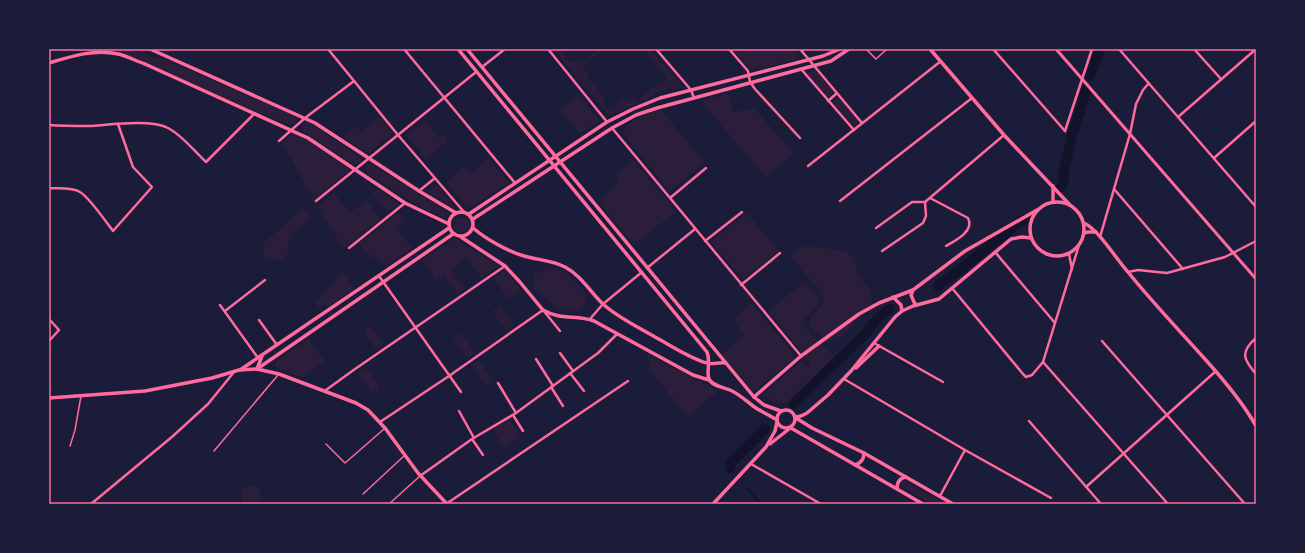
<svg xmlns="http://www.w3.org/2000/svg" width="1305" height="553" font-family="'Work Sans',sans-serif">
	<style>
		.green { fill: #2a1e3b }
		.lines { fill: none; stroke-linecap: round; stroke-linejoin: round }
		.stream { stroke: #12122b; stroke-width: 1.5 }
		.river { stroke: #12122b; stroke-width: 10 }
		.service { stroke: #ff6b9d; stroke-width: 1.5 }
		.minor { stroke: #ff6b9d; stroke-width: 2.5 }
		.tertiary { stroke: #ff6b9d; stroke-width: 3 }
		.secondary { stroke: #ff6b9d; stroke-width: 3.5 }
		.neatline { fill: none; stroke: #ff6b9d; stroke-width: 1.5 }
	</style>
	<rect width="100%" height="100%" fill="#1b1b3a"/>
	<g class="green">
		<path d="M123,49H135L154,57L161,58L299,118L294,124L289,125L238,104L124,53Z"/>
		<path d="M558,49H565C561,57 568,63 576,61L580,64L597,49H605L582,67L589,76L588,77L606,100L604,104L607,109H613L619,101L624,98L629,101L635,98L637,101L659,83L661,84L668,79L644,49H650L683,87L673,89L670,88L654,93L653,96L609,116L555,51Z"/>
		<path d="M733,49H796L799,55L796,60L751,70Z"/>
		<path d="M815,70L834,92L828,98L806,73Z"/>
		<path d="M728,93L733,112L754,108L794,153L766,177L701,102Z"/>
		<path d="M579,95L600,121L580,134L560,110Z"/>
		<path d="M838,97L860,122L854,127L832,102Z"/>
		<path d="M660,109L705,163L669,191L623,133C627,119 648,115 660,109Z"/>
		<path d="M379,117L393,133L369,153L366,152L342,137L356,127L362,132Z"/>
		<path d="M425,120L438,138L442,134L448,141L426,159L406,135Z"/>
		<path d="M305,122L310,123L356,154L362,160L358,165H354L302,131V126Z"/>
		<path d="M295,132L351,169L314,200L282,143Z"/>
		<path d="M488,157L509,183L468,209L446,182L464,166L470,174Z"/>
		<path d="M633,160L676,211L634,245L598,201L620,181L615,175Z"/>
		<path d="M367,164H371L449,213L448,217L446,218L418,206L369,175L364,168Z"/>
		<path d="M434,184H436L455,207L452,208L428,193V190Z"/>
		<path d="M378,189L397,203V205L388,212L372,194Z"/>
		<path d="M334,193L350,213L366,200L381,219L344,248L317,207Z"/>
		<path d="M303,209L310,215V220C303,225 295,228 291,236C287,242 291,259 281,260C276,261 271,259 266,259C263,252 262,249 265,242L300,210Z"/>
		<path d="M398,212L405,221L396,227L397,230L412,248L385,267L378,258H372L359,244Z"/>
		<path d="M747,213L779,251L743,279L711,242Z"/>
		<circle cx="462" cy="225" r="8"/>
		<path d="M454,238L499,266L481,278L467,258L451,269L465,289L457,294L444,275L436,280L422,260Z"/>
		<path d="M802,247H820L848,252L853,259L859,276L870,291L872,300L870,309L862,314L844,335L827,342L815,331L809,324C812,312 819,310 825,301L819,289L792,259L793,250Z"/>
		<path d="M548,268L557,269L566,273L582,288L585,296L586,301L581,309L577,311H569L556,307L535,289L533,285L534,275L542,270Z"/>
		<path d="M505,270L521,290L508,299L493,278Z"/>
		<path d="M342,271L354,289L328,307L325,304L319,309L316,303Z"/>
		<path d="M805,282L821,301L801,323L834,357L788,403L774,402L762,394L801,362L805,366H809L810,362L768,311Z"/>
		<path d="M751,303L796,357L753,392L722,354L744,335L733,319Z"/>
		<path d="M500,306L514,326L507,331L492,311Z"/>
		<path d="M370,325L384,344L376,349L363,331Z"/>
		<path d="M461,333L475,353L468,358L453,338Z"/>
		<path d="M308,339L325,361L302,378L277,368L275,364L281,358Z"/>
		<path d="M647,354L718,391L688,417L650,371Z"/>
		<path d="M479,360L494,381L486,386L472,365Z"/>
		<path d="M366,367L380,388L372,393L358,373Z"/>
		<path d="M509,419L521,436L504,448L492,429Z"/>
		<path d="M904,481L947,504H933L902,487L901,483Z"/>
		<circle cx="251" cy="495" r="10"/>
	</g>
	<g class="lines">
		<path class="stream" d="M747,488L761,504"/>
		<g class="river">
			<path d="M1090,76L1100,49"/>
			<path d="M1061,187C1064,183 1065,180 1063,175L1072,136L1086,91"/>
			<path d="M938,286L951,276L956,273C973,259 990,245 1008,232C1014,227 1018,222 1025,219"/>
			<path d="M793,404L866,333L879,317L890,309"/>
			<path d="M730,468V464L765,429"/>
		</g>
		<g class="service">
			<path d="M866,49L876,59L887,49"/>
			<path d="M326,444L345,463L384,429"/>
			<path d="M70,446L75,430L81,396"/>
			<path d="M214,451L278,375"/>
			<path d="M363,494L404,456"/>
			<path d="M389,504L420,476"/>
		</g>
		<g class="minor">
			<path d="M328,49L398,135L464,212"/>
			<path d="M404,49L515,183"/>
			<path d="M548,49L607,122"/>
			<path d="M656,49L691,90L694,98"/>
			<path d="M729,49L748,71L750,82L755,89L800,138"/>
			<path d="M800,49L862,123"/>
			<path d="M993,49L1065,131"/>
			<path d="M1119,49L1256,207"/>
			<path d="M1194,49L1221,79"/>
			<path d="M482,67L505,49"/>
			<path d="M801,69L854,130"/>
			<path d="M828,101L837,93"/>
			<path d="M1178,117L1256,49"/>
			<path d="M49,125C62,126 76,126 89,126C109,125 150,119 168,128C182,135 194,151 206,162L254,114"/>
			<path d="M612,128L801,356"/>
			<path d="M1065,131L1092,49"/>
			<path d="M279,141L305,118L354,81"/>
			<path d="M1214,158L1256,121"/>
			<path d="M808,166L941,61"/>
			<path d="M49,188C58,189 72,187 80,192C89,197 106,222 113,231L152,187L133,167L118,124"/>
			<path d="M1114,189L1183,269"/>
			<path d="M419,191L435,178"/>
			<path d="M670,198L706,168"/>
			<path d="M930,198L968,218C975,231 955,241 946,246"/>
			<path d="M316,201L476,72"/>
			<path d="M840,201L972,98"/>
			<path d="M876,228L912,202H925L1004,135"/>
			<path d="M1100,237L1130,134L1136,104L1143,90L1149,83"/>
			<path d="M705,241L742,212"/>
			<path d="M1079,245L1043,362L1168,504"/>
			<path d="M349,248L405,203"/>
			<path d="M882,251L923,223L926,216L925,202"/>
			<path d="M995,252L1055,323"/>
			<path d="M1069,254L1072,269"/>
			<path d="M647,268L695,229"/>
			<path d="M1128,272L1138,270L1167,273L1225,257L1256,241"/>
			<path d="M379,276L461,392"/>
			<path d="M741,285L780,253"/>
			<path d="M952,288L1023,374L1026,377L1032,375L1043,362"/>
			<path d="M220,305L258,358"/>
			<path d="M225,311L265,280"/>
			<path d="M49,319L59,330L49,341"/>
			<path d="M590,319L603,304L642,272"/>
			<path d="M259,320L277,345"/>
			<path d="M1256,338C1240,352 1243,359 1256,374"/>
			<path d="M1102,341L1245,504"/>
			<path d="M874,343L943,382"/>
			<path d="M560,353L573,371"/>
			<path d="M536,359L553,386"/>
			<path d="M570,373L584,391"/>
			<path d="M844,379L965,450L1051,498"/>
			<path d="M498,383L516,413"/>
			<path d="M551,387L563,406"/>
			<path d="M326,390L355,369L505,266"/>
			<path d="M459,411L474,438"/>
			<path d="M513,415L523,431"/>
			<path d="M1029,421L1101,504"/>
			<path d="M380,422L449,376L543,310L560,331"/>
			<path d="M472,439L483,455"/>
			<path d="M751,464L821,504"/>
			<path d="M420,476L472,439L516,413L598,353L617,334"/>
			<path d="M1086,487L1216,371"/>
			<path d="M940,496L965,450"/>
			<path d="M91,504L173,436L208,404L234,372"/>
			<path d="M446,504L628,381"/>
		</g>
		<path class="tertiary" d="M1056,49L1256,279"/>
		<g class="secondary">
			<path d="M150,49L315,123L419,191L456,213"/>
			<path d="M458,49L707,352C711,362 706,374 709,379C712,386 723,387 730,390C739,394 745,400 753,406C760,411 769,415 777,420"/>
			<path d="M467,49L754,397L764,405L781,411"/>
			<path d="M930,49L1004,135L1070,205"/>
			<path d="M49,63C72,56 94,49 118,54C127,56 136,61 145,64L308,138L405,203L449,224"/>
			<path d="M1053,186V202"/>
			<circle cx="1057" cy="229" r="27"/>
			<circle cx="461" cy="224" r="12"/>
			<path d="M469,214L607,122L633,109L660,98L823,56L840,49"/>
			<path d="M473,219L612,128L636,115L657,108L831,61L849,49"/>
			<path d="M1084,223C1099,230 1116,259 1128,272C1152,302 1179,330 1204,358C1223,379 1242,401 1256,426"/>
			<path d="M473,228C486,239 507,251 524,256C537,260 552,260 565,267C582,276 590,292 604,305C619,318 638,327 655,337C672,346 689,358 707,363C712,365 719,362 725,363"/>
			<path d="M1084,233L1088,232H1096"/>
			<path d="M461,237L505,266L519,281L543,310C562,321 576,314 594,321L693,375L709,380"/>
			<path d="M913,290L911,295L914,302L916,305"/>
			<path d="M893,297L901,305L902,311"/>
			<path d="M856,368L879,346"/>
			<path d="M257,369L453,234"/>
			<path d="M257,369L262,356"/>
			<path d="M240,370L449,228"/>
			<path d="M754,397L801,356L859,314L879,303L913,290L965,251L1037,210"/>
			<path d="M49,398L145,391L212,378L239,370L257,369L279,374L356,403L368,410L385,428L418,473L447,504"/>
			<circle cx="786" cy="419" r="9"/>
			<path d="M796,417L801,416L807,413L828,395L851,371L895,317L902,311L913,306L939,299L1011,239L1022,237L1031,238"/>
			<path d="M796,418L812,428L864,453L953,504"/>
			<path d="M791,428L923,504"/>
			<path d="M770,444L789,429"/>
			<path d="M855,465C861,463 864,459 864,453"/>
			<path d="M897,489C897,483 899,478 906,477"/>
			<path d="M713,504L766,447L775,431L777,422"/>
		</g>
	</g>
	<rect width="1305" height="553" fill="none" stroke="#1b1b3a" stroke-width="100"/>
	<rect x="50" y="50" width="1205" height="453" class="neatline"/>
</svg>
